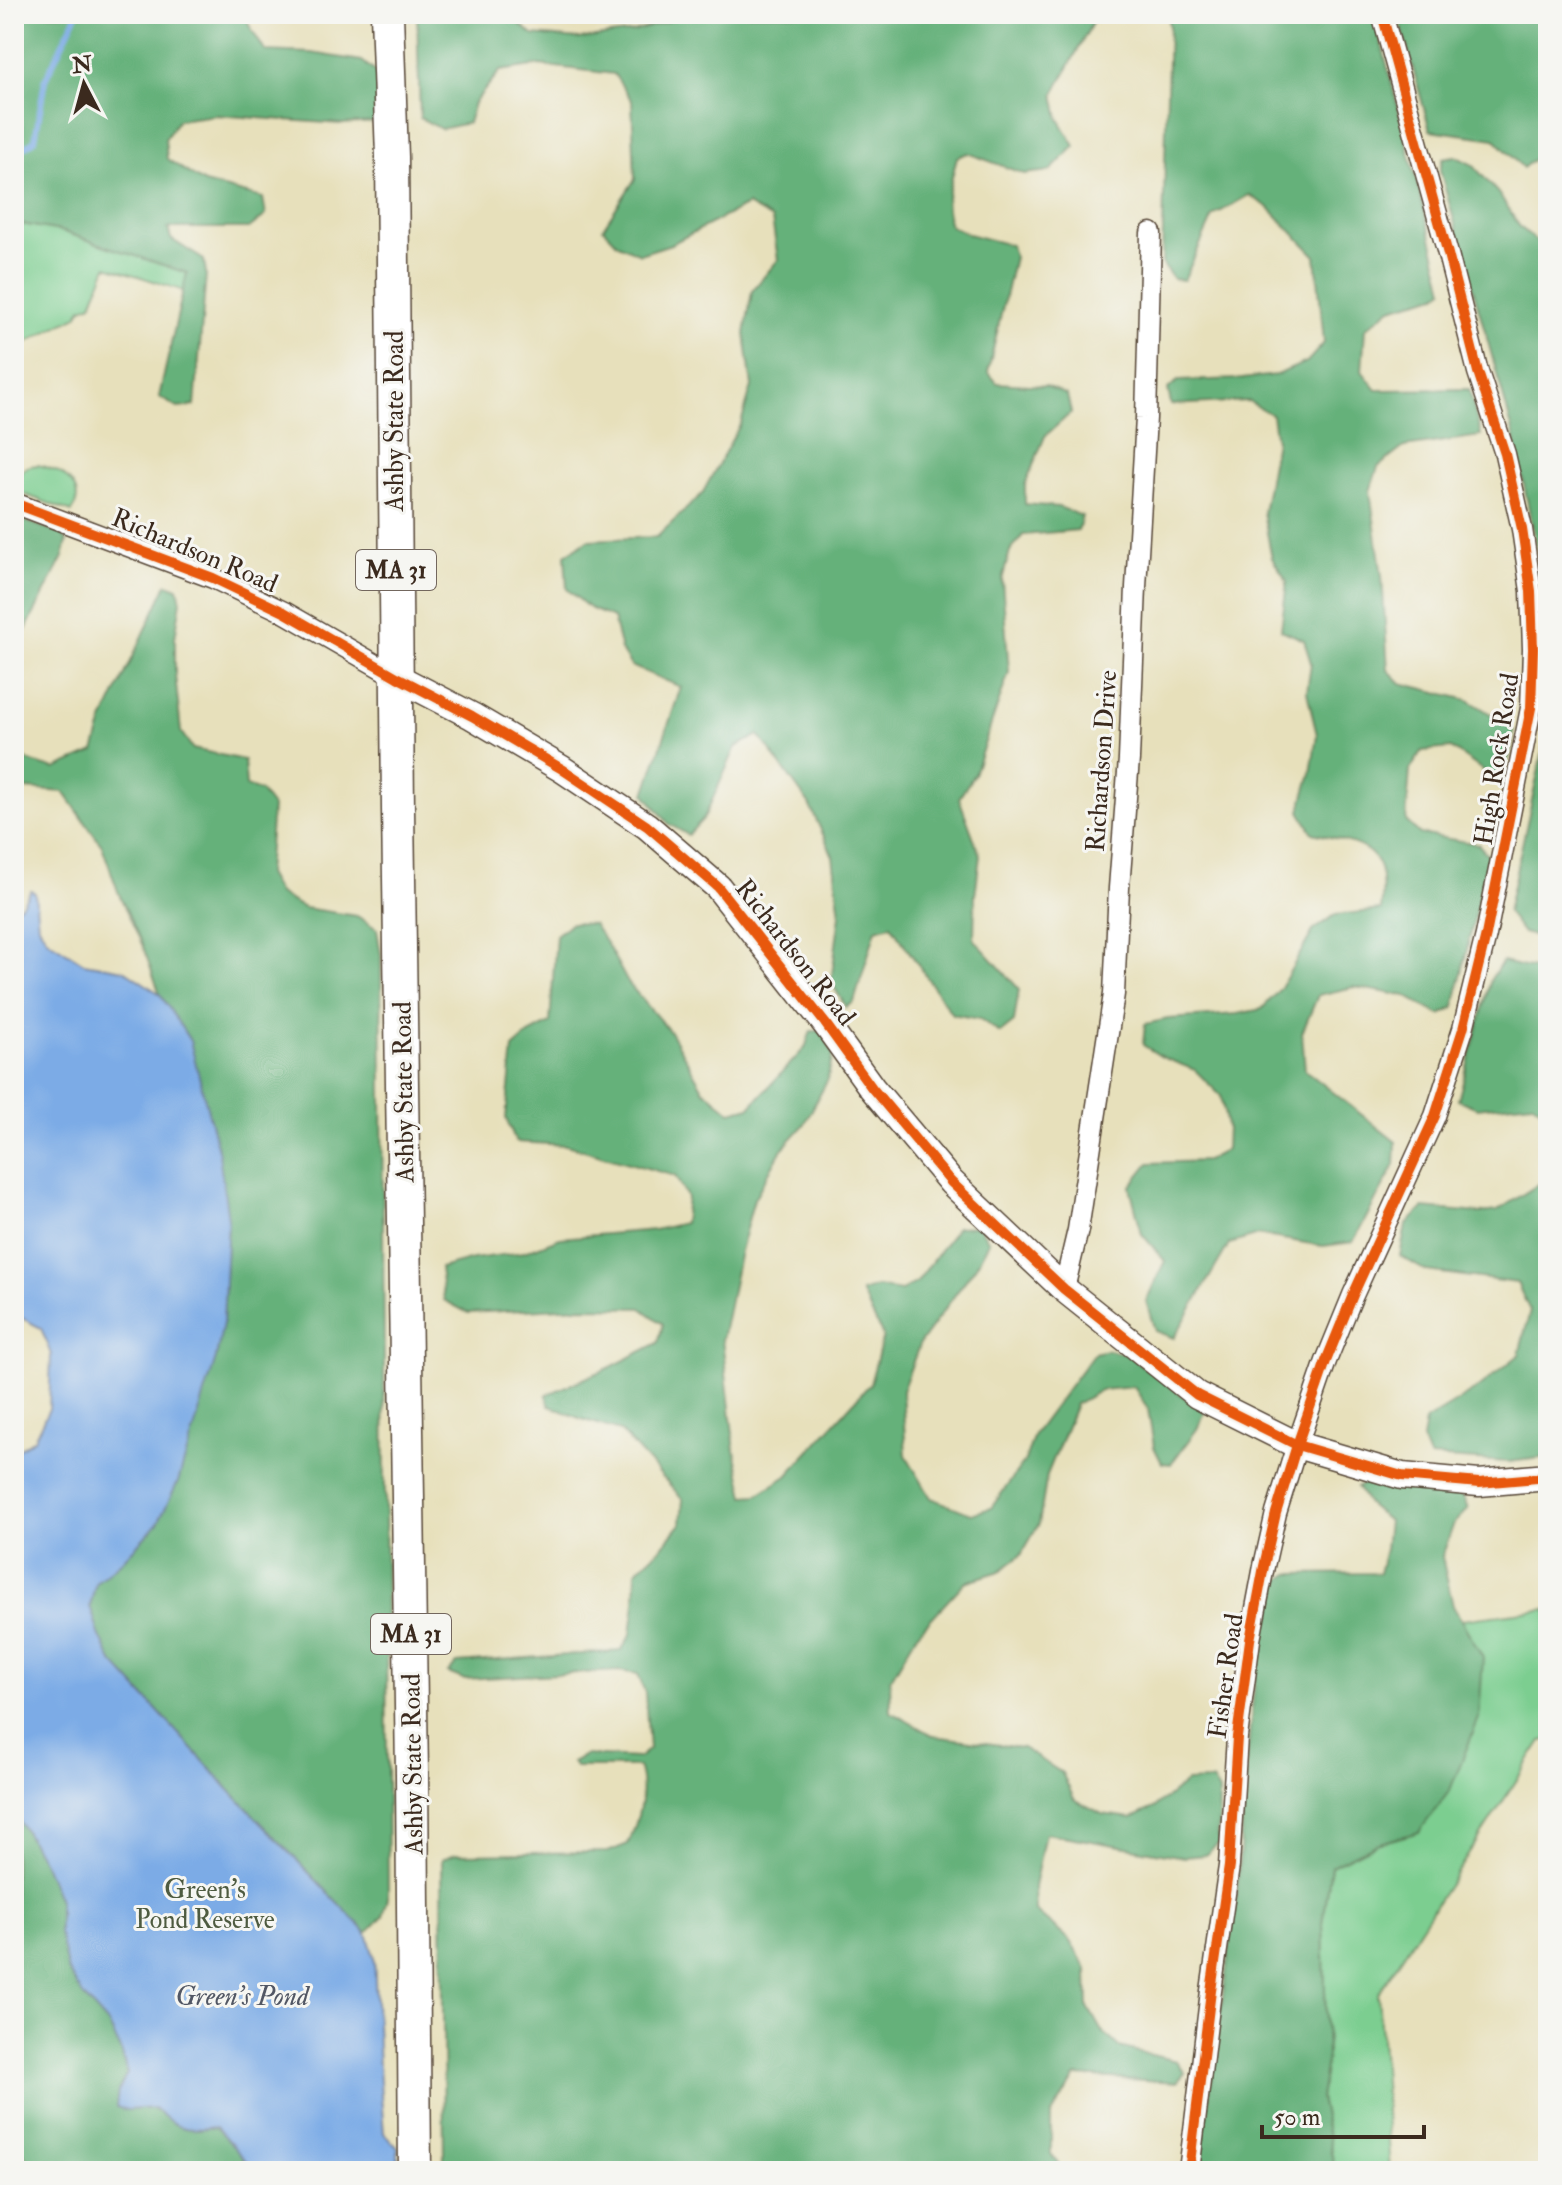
<svg xmlns="http://www.w3.org/2000/svg" width="1562" height="2185" font-family="'IM FELL Double Pica',serif">
	<style>
		.green { fill: #7cce90; stroke: #5c7c57; stroke-width: 2 }
		.forest { fill: #65b17a; stroke: #506e4c; stroke-width: 2 }
		.water { fill: #7cabe6; stroke: #5c6a82; stroke-width: 2 }
		.lines { fill: none; stroke-linecap: round; stroke-linejoin: round }
		.stream { stroke: #7cabe6; stroke-width: 6 }
		.minor-casing { stroke: #554536; stroke-width: 23 }
		.tertiary-casing { stroke: #554536; stroke-width: 29 }
		.primary-casing { stroke: #554536; stroke-width: 35 }
		.minor { stroke: #fff; stroke-width: 20 }
		.tertiary { stroke: #fff; stroke-width: 26 }
		.primary { stroke: #fff; stroke-width: 32 }
		.cycleway-casing { stroke: #f6f6f2; stroke-width: 15 }
		.cycleway { stroke: #e8590c; stroke-width: 10 }
		.labels { text-anchor: middle; stroke-width: 6; stroke-linejoin: round; paint-order: stroke }
		.shield { fill: #f6f6f2; stroke: #73675e; stroke-width: 2 }
		.shield-label { font-size: 24px; font-weight: bold; fill: #3b2a1e }
		.street-label { font-size: 26px; fill: #3b2a1e; stroke: #f6f6f2 }
		.park-label { font-size: 26px; fill: #4e5b40; stroke: #f6f6f2 }
		.water-label { font-size: 28px; font-style: italic; fill: #525764; stroke: #f6f6f2 }
	</style>
	<rect width="100%" height="100%" fill="#f6f6f2"/>
	<filter id="ink" filterUnits="userSpaceOnUse"><feTurbulence type="fractalNoise" baseFrequency=".0125" numOctaves="2"/><feDisplacementMap in="SourceGraphic" scale="16" xChannelSelector="R" yChannelSelector="G"/><feConvolveMatrix kernelMatrix="1 2 1 2 8 2 1 2 1" color-interpolation-filters="sRGB"/></filter>
	<filter id="wash" filterUnits="userSpaceOnUse"><feTurbulence type="fractalNoise" baseFrequency=".006" numOctaves="4" result="noise"/><feDisplacementMap in="SourceGraphic" scale="32" xChannelSelector="R" yChannelSelector="G"/><feGaussianBlur stdDeviation="1.8" result="paint"/><feColorMatrix in="noise" values="0 0 0 0 0 0 0 0 0 0 0 0 0 0 0 0 0 1.4 0 .05"/><feComposite in="paint" operator="in"/></filter>
	<g filter="url(#wash)">
		<rect width="100%" height="100%" fill="#e7e0bb"/>
		<g class="green">
			<path d="M22,224L61,231L187,273L184,291L107,266L92,304L82,308L77,316L14,349V247Z"/>
			<path d="M38,465C60,469 88,486 72,512L18,492C16,475 20,466 38,465Z"/>
			<path d="M1548,1609V1740L1542,1741L1378,1994L1390,2171H1335L1320,2098L1327,2056L1323,1923L1331,1866L1376,1844L1419,1832L1483,1658L1461,1620Z"/>
		</g>
		<g class="forest">
			<path d="M14,14H246L249,25L265,51L312,53L362,61L384,79L378,122L341,124L216,115L178,120L165,139L167,159L204,183L263,198L266,215L249,228H168L171,239L204,260L206,274L195,406L178,408L159,397L187,273L61,231L22,224L14,247Z"/>
			<path d="M417,14H508L533,35L580,39L633,32L691,14H1097L1054,94L1059,119L1075,146L1050,171L1024,174L968,153L957,157L946,202L949,225L968,234L1011,245L1014,257L988,372L997,383L1046,386L1067,395L1071,413L1045,436L1025,485V504L1059,507L1082,516L1078,530L1023,535L1010,551L1002,580L1009,672L974,774L959,798L980,855L975,896L974,939L1019,989L1014,1022L1000,1033L980,1019L952,1014L891,925L876,929L854,1002L846,1007L831,982L840,915L833,856L809,804L759,735L736,747L704,818L688,835L669,824L645,794L681,687L631,666L621,650L613,618L589,608L567,589L565,555L588,540L657,537L702,494L741,423L752,386L745,334L752,291L778,260L772,219L747,205L671,244L640,254L618,244L603,228L635,179L632,101L614,74L539,65L500,71L474,103L468,123L441,129L420,118Z"/>
			<path d="M1167,14H1374L1444,289L1437,295L1391,308L1365,329L1362,371L1377,390L1469,389L1481,436L1404,447L1378,467L1370,491L1382,576L1388,670L1401,683L1468,700L1499,719L1514,731L1510,755L1501,777L1491,776L1451,748L1422,751L1410,770L1406,821L1420,834L1478,844L1488,855L1454,1008L1440,1015L1406,996L1354,987L1318,995L1302,1033L1305,1070L1396,1142L1395,1165L1353,1242L1323,1246L1259,1235L1229,1244L1174,1338L1155,1331L1146,1301L1165,1261L1142,1234L1130,1187L1149,1163L1206,1161L1226,1150L1227,1127L1221,1096L1195,1070L1162,1057L1143,1045L1145,1024L1168,1019L1237,1014L1262,1009L1280,989L1313,931L1335,915L1381,910C1389,847 1366,846 1313,833L1300,811L1311,773L1317,735L1307,692L1311,663L1304,640L1281,630L1287,581L1272,558L1263,512L1276,441L1272,415L1248,401L1171,405L1168,389L1178,381L1242,379L1276,375L1307,362L1324,343L1316,256L1268,207L1249,195L1213,216L1184,280L1173,279L1162,263L1169,26Z"/>
			<path d="M1398,14H1548L1547,148L1523,168L1495,139L1430,130Z"/>
			<path d="M1455,156L1473,165L1498,193L1520,227L1548,251V560L1537,549L1514,435L1440,170L1443,158Z"/>
			<path d="M14,517L62,534L67,542L63,557L16,649L14,659Z"/>
			<path d="M167,584L178,588L181,601L175,638V674L181,732L193,749L244,760L246,786L260,791L272,807L267,874L278,894L304,908L357,916L377,929L381,955L388,1898L383,1916L367,1933L240,1801L111,1660L99,1634L90,1606L96,1582L122,1561L158,1523L216,1358L223,1323L228,1219L190,1041L160,994L142,944L119,894L102,846L64,792L14,788V749L29,761L55,769L94,752L103,721Z"/>
			<path d="M1548,600V939L1523,933L1507,912L1545,742V603Z"/>
			<path d="M571,923L593,924L608,946L628,983L671,1033L703,1089L731,1112L750,1107L805,1048L811,1031H823L833,1055L827,1081L804,1125L782,1149L754,1199L740,1251L722,1339L735,1451L745,1496L757,1495L787,1476L870,1384L883,1336L861,1292L877,1287L901,1291L917,1282L957,1227L979,1226L989,1242L976,1266L920,1343L902,1391L906,1455L931,1498L971,1514L991,1508L1025,1461L1034,1434L1094,1353L1107,1350L1126,1354L1205,1412L1197,1429L1171,1464L1162,1463L1154,1447L1148,1409L1134,1387L1101,1390L1076,1404L1047,1475L1039,1524L1021,1555L1000,1571L965,1582L917,1634L890,1680L891,1712L934,1736L1022,1748L1062,1773L1074,1799L1102,1814L1132,1818L1154,1808L1186,1782L1212,1781L1219,1791L1218,1844L1205,1855L1184,1857L1045,1833L1034,1887L1035,1911L1069,1940L1087,1969L1088,2007L1101,2030L1119,2047L1176,2061L1185,2073L1177,2082L1076,2076L1051,2116V2154L1063,2171H444L442,1859L456,1854L608,1852L628,1844C638,1821 647,1792 638,1767H575L572,1762L585,1755L638,1758L649,1749L645,1693L638,1674L619,1671L463,1679L448,1673L457,1663L621,1651L631,1634L635,1602L636,1571L660,1549L681,1524L683,1499L620,1431L579,1418L549,1405L546,1395L611,1367L658,1343L663,1324L641,1308L581,1307L468,1313L444,1300L440,1268L473,1259L524,1252L560,1238L654,1230L684,1223L687,1197L675,1176L566,1145L516,1142L506,1118L513,1048L529,1034L550,1023L556,935Z"/>
			<path d="M1502,962L1548,972V1115L1532,1102L1477,1108L1458,1100L1491,979Z"/>
			<path d="M1548,1178V1457L1509,1462L1429,1457L1422,1440L1425,1421L1474,1391L1519,1355L1530,1311L1517,1283L1426,1271L1400,1256L1406,1225L1423,1208L1480,1213L1497,1211Z"/>
			<path d="M1375,1478L1456,1492L1463,1497L1468,1509L1454,1523L1442,1557L1453,1606L1483,1658L1479,1718L1450,1790L1419,1832L1376,1844L1331,1866L1323,1923L1327,2056L1320,2098L1335,2171H1199L1237,1892L1246,1768L1262,1610L1276,1583L1289,1574L1379,1573L1385,1549L1388,1521L1368,1504L1357,1487Z"/>
			<path d="M14,1812L44,1864L59,1900V1933L84,1997L109,2025L122,2053L127,2073L118,2091L127,2110L154,2108C180,2130 182,2131 216,2127L246,2161L261,2171H33L34,2167L14,2141Z"/>
		</g>
		<path class="water" d="M31,890L35,893L38,926L48,940L84,963L124,970L160,994L190,1041L219,1154L228,1219L223,1323L216,1358L178,1482L158,1523L122,1561L96,1582L90,1606L99,1634L111,1660L240,1801L367,1933L374,1957L379,2068L384,2133L398,2148V2171H261L246,2161L216,2127C181,2131 180,2130 154,2108L127,2110L116,2107L118,2091L127,2073L122,2053L109,2025L84,1997L68,1971L59,1933V1900L44,1864L14,1812V1452L34,1439L49,1409L51,1355L41,1328L14,1314V909L21,905Z"/>
		<g class="lines">
			<path class="stream" d="M14,154L35,140L45,80L77,14"/>
		</g>
	</g>
	<g filter="url(#ink)">
		<g class="lines">
			<g class="minor-casing">
				<g id="minor">
					<path d="M14,503L213,578L284,612L397,677"/>
					<path d="M1064,1289L1078,1230L1114,994L1119,888L1129,759L1136,587L1146,418L1151,233"/>
					<path d="M1189,2171L1211,1991L1229,1866L1237,1737L1250,1640L1264,1566L1276,1513L1297,1445L1326,1361L1353,1295L1435,1116L1463,1029L1486,935L1531,708L1533,649L1531,591L1522,529L1505,454L1478,372L1448,254L1382,14"/>
				</g>
			</g>
			<g class="tertiary-casing">
				<path id="tertiary" d="M397,677L472,716L562,769L647,826L718,887L825,1023L872,1088L951,1182L1064,1289L1197,1395L1297,1445L1402,1476L1479,1483L1548,1477"/>
			</g>
			<g class="primary-casing">
				<path id="primary" d="M387,14L392,157L398,809L412,1774L415,2171"/>
			</g>
			<use href="#minor" class="minor"/>
			<use href="#tertiary" class="tertiary"/>
			<use href="#primary" class="primary"/>
			<g class="cycleway-casing">
				<g id="cycleway">
					<path d="M14,503L213,578L284,612L397,677L472,716L562,769L647,826L718,887L825,1023L872,1088L951,1182L1064,1289L1197,1395L1297,1445L1402,1476L1479,1483L1548,1477"/>
					<path d="M1189,2171L1211,1991L1229,1866L1237,1737L1250,1640L1264,1566L1276,1513L1297,1445L1326,1361L1353,1295L1435,1116L1463,1029L1486,935L1531,708L1533,649L1531,591L1522,529L1505,454L1478,372L1448,254L1382,14"/>
				</g>
			</g>
			<use href="#cycleway" class="cycleway"/>
		</g>
	</g>
	<g class="labels">
		<g class="shield">
			<rect x="356" y="550" width="80" height="40" rx="6"/>
			<rect x="371" y="1614" width="80" height="40" rx="6"/>
		</g>
		<g class="shield-label">
			<text x="396" y="578">MA 31</text>
			<text x="411" y="1642">MA 31</text>
		</g>
		<g class="street-label">
			<text transform="translate(394 421) rotate(-90)" y="9">Ashby State Road</text>
			<text transform="translate(195 550) rotate(23)" y="9">Richardson Road</text>
			<text transform="translate(1496 759) rotate(-81)" y="9">High Rock Road</text>
			<text transform="translate(1101 761) rotate(-86)" y="9">Richardson Drive</text>
			<text transform="translate(796 952) rotate(52)" y="9">Richardson Road</text>
			<text transform="translate(403 1092) rotate(-91)" y="9">Ashby State Road</text>
			<text transform="translate(1225 1676) rotate(-82)" y="9">Fisher Road</text>
			<text transform="translate(412 1764) rotate(-91)" y="9">Ashby State Road</text>
		</g>
		<g class="park-label">
			<text x="205" y="1898">Green's<tspan x="205" dy="30">Pond Reserve</tspan></text>
		</g>
		<g class="water-label">
			<text x="242" y="2005">Green's Pond</text>
		</g>
	</g>
	<rect width="1562" height="2185" fill="none" stroke="#f6f6f2" stroke-width="48"/>
	<g transform="translate(84 84) rotate(354)" stroke="#f6f6f2" stroke-width="6" paint-order="stroke">
	<path d="M0-6L14 30L0 20L-14 30Z" fill="#3b2a1e"/>
	<text y="-12" font-size="22" font-weight="bold" text-anchor="middle" fill="#3b2a1e">N</text>
	</g>
	<path d="M1262 2125v12h162v-12" fill="none" stroke="#3b2a1e" stroke-width="4"/>
	<text x="1274" y="2125" font-size="24" fill="#3b2a1e" stroke="#f6f6f2" stroke-width="6" paint-order="stroke">50 m</text>
</svg>
